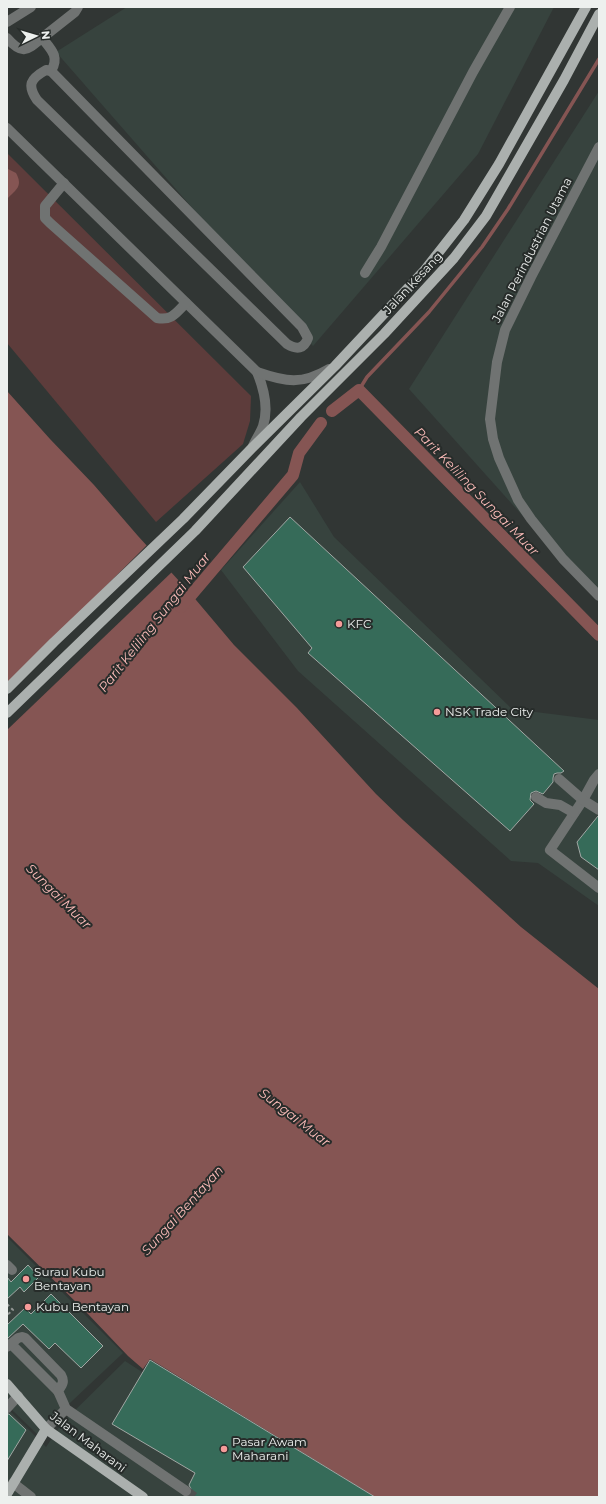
<svg xmlns="http://www.w3.org/2000/svg" width="606" height="1504" font-family="Montserrat,sans-serif">
	<style>
		.built { fill: #37433e }
		.green { fill: #5d3c3b }
		.water { fill: #855553 }
		.pier { fill: #313634 }
		.lines { fill: none; stroke-linecap: round; stroke-linejoin: round }
		.stream { stroke: #855553; stroke-width: 3.5 }
		.canal { stroke: #855553; stroke-width: 12 }
		.building { fill: #366b59; stroke: #a1a7a4 }
		.minor-tunnel { stroke: #4d5250; stroke-width: 10; stroke-dasharray: 10 5; stroke-linecap: butt }
		.path { stroke: #939795; stroke-width: 2; stroke-dasharray: 3 3; stroke-linecap: butt }
		.minor { stroke: #707372; stroke-width: 10 }
		.major { stroke: #abb0ae; stroke-width: 10 }
		.poi-dot { fill: #f59b99; stroke: #272c2a; stroke-width: 1.5 }
		.labels { text-anchor: middle; stroke-width: 4; stroke-linejoin: round; paint-order: stroke }
		.street-label { font-size: 12px; fill: #edf0ee; stroke: #272c2a }
		.poi-label { font-size: 12px; fill: #edf0ee; stroke: #272c2a; text-anchor: start }
		.water-label { font-size: 13px; font-style: italic; fill: #fcbcb9; stroke: #272c2a }
	</style>
	<rect width="100%" height="100%" fill="#313634"/>
	<g class="built">
		<path d="M127,7H554L478,154L313,346L56,52Z"/>
		<path d="M599,91V601L409,389Z"/>
		<path d="M300,482L334,537L512,709L599,720V906L538,863L511,861L298,671L221,570Z"/>
		<path d="M7,1237L123,1353L37,1434L7,1405Z"/>
		<path d="M125,1361L336,1497H7V1412L9,1410L46,1447L63,1422Z"/>
	</g>
	<path class="green" d="M7,153L251,396L250,421L243,444L156,522L7,343Z"/>
	<g class="water">
		<path d="M8,169L16,173C23,186 17,189 7,199V170Z"/>
		<path d="M7,391L50,439L94,485L138,536L191,594L234,645L297,708L376,794L403,820L521,927L599,989V1497H375L150,1359L143,1369L128,1356L88,1314L7,1234Z"/>
	</g>
	<path class="pier" d="M148,544L173,571L7,730V685Z"/>
	<g class="lines">
		<path class="stream" d="M359,390L367,377L429,312L482,247L508,209L599,59"/>
		<g class="canal">
			<path d="M332,411L359,390L599,635"/>
			<path d="M181,607L293,475L299,453L321,423"/>
		</g>
	</g>
	<g class="building">
		<path d="M290,517L564,771L561,773H557L554,774L553,778V782L543,794L536,791L531,793L530,800L534,804L510,831L308,653L312,648L243,567Z"/>
		<path d="M598,816H599V870L581,857L577,842Z"/>
		<path d="M28,1265L39,1277L24,1292L20,1287L7,1299V1277L11,1282Z"/>
		<path d="M51,1294L103,1346L81,1368L55,1343L49,1349L23,1324L7,1339V1325L25,1308L31,1314Z"/>
		<path d="M150,1360L375,1497H188L191,1495L192,1491L189,1485L195,1473L112,1424Z"/>
		<path d="M7,1414H9L26,1430L7,1461Z"/>
	</g>
	<g class="lines">
		<path class="minor-tunnel" d="M186,1491L194,1497"/>
		<path class="path" d="M7,1304L13,1310L7,1315"/>
		<g class="minor">
			<path d="M7,22L31,7"/>
			<path d="M7,38C22,55 26,51 42,38"/>
			<path d="M46,70L51,71L302,327L308,338C304,349 297,350 287,344L37,100C27,85 30,79 46,70Z"/>
			<path d="M51,71C60,57 51,49 42,38L75,12L78,7"/>
			<path d="M7,128L257,372C264,389 269,408 263,426C261,432 256,439 253,446"/>
			<path d="M599,147L531,277L505,330L497,362L490,419L493,439L499,458L518,500L531,519L563,559L599,596"/>
			<path d="M64,183L45,206V218L50,223L157,318C172,321 176,313 186,303"/>
			<path d="M365,273L381,247L473,72L510,7"/>
			<path d="M257,372C286,382 302,385 329,369"/>
			<path d="M599,774L594,780L583,800L550,850L599,888"/>
			<path d="M559,779L583,800L599,810"/>
			<path d="M536,797L546,803L560,805L574,813"/>
			<path d="M7,1265L12,1270"/>
			<path d="M11,1344L58,1391"/>
			<path d="M7,1347L18,1338L22,1337L25,1338L61,1375C65,1382 62,1385 58,1391L66,1409L186,1491"/>
			<path d="M7,1408L18,1396"/>
			<path d="M46,1429L66,1409"/>
			<path d="M13,1483L31,1497"/>
		</g>
		<g class="major">
			<path d="M7,689L54,642L183,519L252,448L335,366L424,271L464,220L499,164L586,7"/>
			<path d="M7,713L195,531L301,417L384,334L454,258L486,216L564,80L599,14"/>
			<path d="M7,1384L46,1429L143,1497"/>
			<path d="M7,1494L46,1429"/>
		</g>
	</g>
	<g class="poi-dot">
		<circle cx="339" cy="624" r="4"/>
		<circle cx="437" cy="712" r="4"/>
		<circle cx="26" cy="1279" r="4"/>
		<circle cx="28" cy="1307" r="4"/>
		<circle cx="224" cy="1449" r="4"/>
	</g>
	<g class="labels">
		<g class="street-label">
			<text transform="translate(532 250) rotate(-63)" y="4">Jalan Perindustrian Utama</text>
			<text transform="translate(413 283) rotate(-47)" y="4">Jalan Kesang</text>
			<text transform="translate(88 1442) rotate(37)" y="4">Jalan Maharani</text>
		</g>
		<g class="poi-label">
			<text x="347" y="628">KFC</text>
			<text x="445" y="716">NSK Trade City</text>
			<text x="34" y="1276">Surau Kubu<tspan x="34" dy="14">Bentayan</tspan></text>
			<text x="36" y="1311">Kubu Bentayan</text>
			<text x="232" y="1446">Pasar Awam<tspan x="232" dy="14">Maharani</tspan></text>
		</g>
		<g class="water-label">
			<text transform="translate(477 491) rotate(46)" y="5">Parit Keliling Sungai Muar</text>
			<text transform="translate(154 622) rotate(-52)" y="5">Parit Keliling Sungai Muar</text>
			<text transform="translate(59 896) rotate(45)" y="5">Sungai Muar</text>
			<text transform="translate(295 1117) rotate(38)" y="5">Sungai Muar</text>
			<text transform="translate(182 1210) rotate(-48)" y="5">Sungai Bentayan</text>
		</g>
	</g>
	<rect width="606" height="1504" fill="none" stroke="#edf0ee" stroke-width="16"/>
	<g transform="translate(36 36) rotate(85)" stroke="#272c2a" stroke-width="3" paint-order="stroke">
	<path d="M0-3L7 15L0 10L-7 15Z" fill="#edf0ee"/>
	<text y="-6" font-size="11" font-weight="bold" text-anchor="middle" fill="#edf0ee">N</text>
	</g>
</svg>
